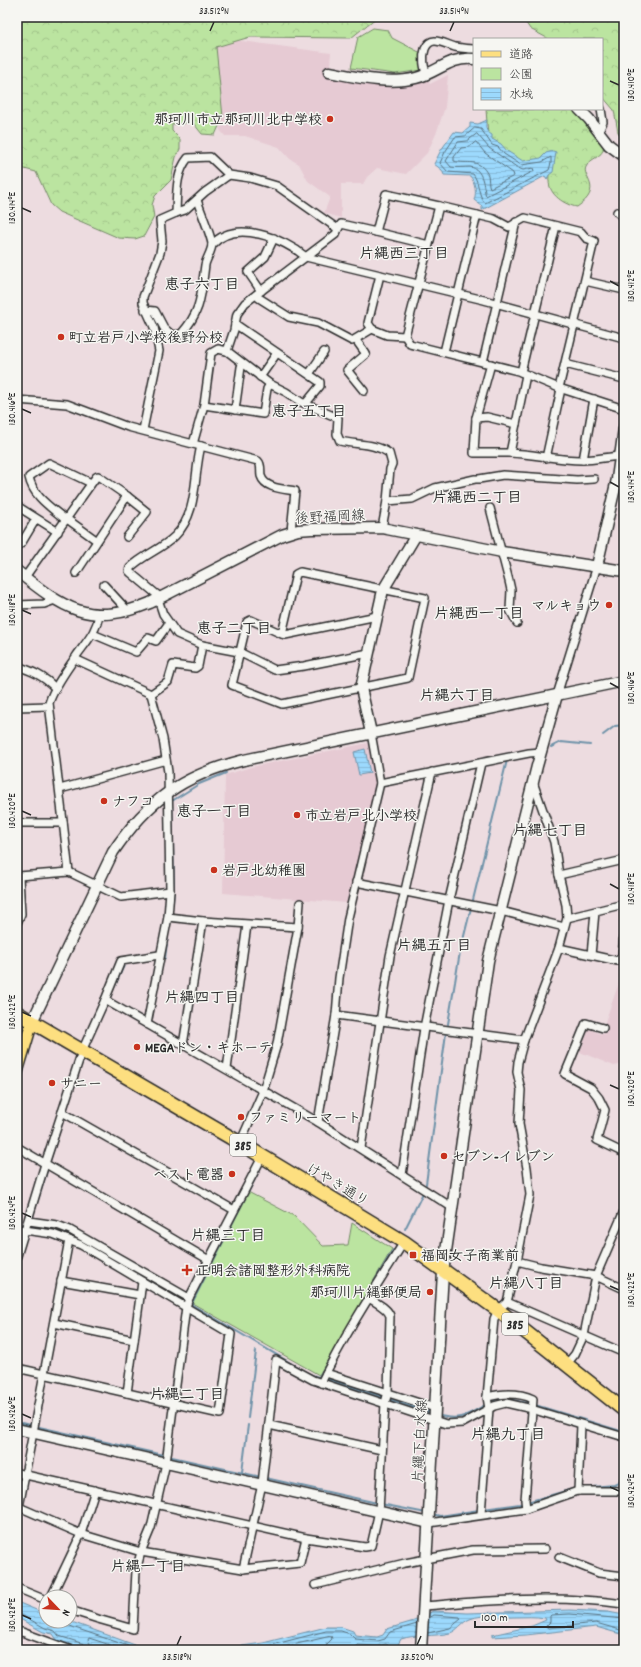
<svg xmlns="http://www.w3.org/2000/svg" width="641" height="1667" font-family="Dekko,'Klee One',sans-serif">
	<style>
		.built { fill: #e6cad3 }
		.green { fill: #bbe4a0; stroke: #738866 }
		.forest { fill: url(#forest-crowns); stroke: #738866 }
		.water { fill: url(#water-rules); stroke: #6f93a9 }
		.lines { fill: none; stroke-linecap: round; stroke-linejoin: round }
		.shore { stroke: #58717f; stroke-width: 1 }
		.stream { stroke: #6f93a9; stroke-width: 2 }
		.street-casing { stroke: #2b2b2b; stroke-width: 10 }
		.secondary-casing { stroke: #2b2b2b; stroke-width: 13 }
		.primary-casing { stroke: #2b2b2b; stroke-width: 14 }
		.highway-casing { stroke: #2b2b2b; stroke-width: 16 }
		.street { stroke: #f6f6f2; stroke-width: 7 }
		.secondary { stroke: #f6f6f2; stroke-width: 10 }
		.primary { stroke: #fddf80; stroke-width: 11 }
		.highway { stroke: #fddf80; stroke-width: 13 }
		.ticks { fill: none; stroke: #2b2b2b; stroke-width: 1.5 }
		.poi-dot { fill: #c8321e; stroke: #f6f6f2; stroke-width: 1.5 }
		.labels { text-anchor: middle; stroke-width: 3; stroke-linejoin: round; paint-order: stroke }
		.shield { fill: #f6f6f2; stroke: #686867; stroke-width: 1 }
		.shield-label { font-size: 13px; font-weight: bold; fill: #2b2b2b }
		.poi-label { font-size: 14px; font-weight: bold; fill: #2b2b2b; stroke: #f6f6f2; text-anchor: start }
		.street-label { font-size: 14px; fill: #2b2b2b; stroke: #f6f6f2 }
		.neighbourhood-label { font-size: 15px; font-weight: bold; fill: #2b2b2b; stroke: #f6f6f2 }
		.neatline { fill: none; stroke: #2b2b2b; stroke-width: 1.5 }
		.ticks-label { font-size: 10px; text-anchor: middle; fill: #2b2b2b }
	</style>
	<defs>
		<pattern id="forest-crowns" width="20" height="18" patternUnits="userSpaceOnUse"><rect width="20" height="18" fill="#bbe4a0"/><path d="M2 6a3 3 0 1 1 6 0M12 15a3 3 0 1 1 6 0" fill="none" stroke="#a1c48a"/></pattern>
		<pattern id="water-rules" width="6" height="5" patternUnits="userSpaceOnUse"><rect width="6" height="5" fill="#9cd9fd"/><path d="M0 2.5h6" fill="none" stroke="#87bad9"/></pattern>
	</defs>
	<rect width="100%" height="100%" fill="#eddce0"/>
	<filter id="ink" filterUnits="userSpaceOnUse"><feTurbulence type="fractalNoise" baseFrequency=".025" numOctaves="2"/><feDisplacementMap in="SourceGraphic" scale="8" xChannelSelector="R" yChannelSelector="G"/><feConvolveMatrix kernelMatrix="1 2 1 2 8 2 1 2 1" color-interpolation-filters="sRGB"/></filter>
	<g filter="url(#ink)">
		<g class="built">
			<path d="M234,40L331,53L329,74L426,77L430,84L448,75L445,107L436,134L427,153L406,174L377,168L367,177L363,184H341V218L324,213L330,197L308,181L299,164L290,159L279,147L245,136H225L220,130L210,43Z"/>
			<path d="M368,743L377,783L347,903L223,893L225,775L251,767Z"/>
			<path d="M620,980L624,981V1064L614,1066L580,1052L589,1029L601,1034L607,1033L605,1022Z"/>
		</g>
		<g class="green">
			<path d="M373,28L388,30L392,38L421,53L422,70L395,74L351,68L358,37Z"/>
			<path d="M248,1192L294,1216L323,1246L348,1245L352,1223L392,1249L319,1375L192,1303Z"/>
		</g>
		<g class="forest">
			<path d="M17,17H377L351,38L250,37L216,47L223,117L215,135L202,134L190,119L184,124H172V131L180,139V149L176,157L171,180L155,196L152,205L154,217L144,236L135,239L119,238L59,212L51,205L36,172L17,167Z"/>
			<path d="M522,17H624V142L618,132L614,110L602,96V39H549L530,29Z"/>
			<path d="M486,109H576L604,144C604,159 591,156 586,167C581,177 605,188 577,207C565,205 549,195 549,181C548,174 551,166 552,159L529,165L514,160L488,137Z"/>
		</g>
		<g class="water">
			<path d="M487,120C485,127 485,131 492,135V139L501,144L507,151L523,161L541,158L546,153L553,151L556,152L553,172L549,175L547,179L545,176L482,210V206L474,200C477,192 475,182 470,176L444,175L442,170L434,164L441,150L454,132L463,133L470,127V123L478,124Z"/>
			<path d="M365,749L370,773L359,775L354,752Z"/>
			<path d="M17,1602L46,1614V1621H69L135,1645L153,1649L167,1650H87L57,1640L53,1634L43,1632L20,1619L17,1620Z"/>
			<path d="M570,1610L608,1612L624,1615V1635L596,1627L526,1635L492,1637V1635L532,1626L546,1620L545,1618C535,1616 526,1617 515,1617C499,1618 485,1613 470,1619C462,1622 457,1631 450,1633C434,1637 416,1634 401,1639L395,1650H357L341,1647L322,1650H213L263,1643L326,1627H341L353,1631L355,1635L377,1637L383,1635L387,1629L414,1621L433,1611L467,1613Z"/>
		</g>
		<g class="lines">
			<g class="shore">
				<path d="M475,128L481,129L492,145L498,147L504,154L521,165L542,162L551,157V163L549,170L485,203C477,194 480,183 473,174L448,172L440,163L445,152L455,137L465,136Z"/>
				<path d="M477,134L489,148L518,168L523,170L533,168L534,171L486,196C483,187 484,169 470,167C464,167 458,168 451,167L446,161L458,142L467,141Z"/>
				<path d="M476,142L485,153L513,173L514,176L490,188C488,184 489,179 488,175C479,157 468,165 454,161V157L461,148L469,147Z"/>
				<path d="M17,1616L22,1615L45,1628L55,1631L59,1636L84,1644L87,1650"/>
				<path d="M624,1619L570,1614L551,1615L550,1616V1622L546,1626L548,1628L596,1623L624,1631"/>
				<path d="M66,1621L68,1625L75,1628L140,1650"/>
				<path d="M428,1633L450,1628L461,1619L460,1617L434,1615L429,1618"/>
				<path d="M92,1650L91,1646L88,1640L89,1638L125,1650"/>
				<path d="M240,1650L264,1647L326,1631H341L350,1634L355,1639L378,1641L385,1639L390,1632L417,1624"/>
				<path d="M271,1650L331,1636L332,1639L327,1644L325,1650"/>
				<path d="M356,1650L357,1645L377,1646L386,1644L388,1645V1650"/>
			</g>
			<g class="stream">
				<path d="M603,735L615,726L624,725"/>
				<path d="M551,747L561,742L590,745"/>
				<path d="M473,900L507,760H509"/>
				<path d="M173,903L174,886L172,801L199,784L226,773"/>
				<path d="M162,958H165L168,935"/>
				<path d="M113,990L125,963"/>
				<path d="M448,1024L460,952L471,908"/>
				<path d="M49,1164L72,1092"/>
				<path d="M426,1184L446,1033"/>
				<path d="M32,1219L48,1168"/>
				<path d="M17,1224L24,1225"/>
				<path d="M29,1226C49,1229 65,1232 83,1242"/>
				<path d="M405,1229L423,1193"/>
				<path d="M92,1248L185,1301"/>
				<path d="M365,1297L393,1250"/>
				<path d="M189,1303L309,1374L321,1378"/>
				<path d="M191,1305L259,1171"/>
				<path d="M319,1377L330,1358"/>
				<path d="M325,1378L431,1413"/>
				<path d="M490,1401C504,1396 518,1401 531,1404"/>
				<path d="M535,1405L624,1432"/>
				<path d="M437,1415C461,1422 467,1415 487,1404"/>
				<path d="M248,1418L256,1351"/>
				<path d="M17,1422L377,1503"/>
				<path d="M242,1472L248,1425"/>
				<path d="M581,1488L614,1485L619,1483L624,1467"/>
				<path d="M381,1504L426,1513"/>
				<path d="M483,1509L520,1504L576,1488"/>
				<path d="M432,1514L440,1516L479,1510"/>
			</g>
			<g class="street-casing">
				<g id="street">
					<path d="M426,74C424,66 422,58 425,49C431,34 444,44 455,47C461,48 468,49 474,49"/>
					<path d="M599,131L603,122L601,109"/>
					<path d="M439,206L494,219L509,227L525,218L581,232L586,238L594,241L559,388"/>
					<path d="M617,212L624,218"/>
					<path d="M176,213L185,210L205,192L229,175"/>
					<path d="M338,229L341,224L376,232"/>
					<path d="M212,245C235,218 284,239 306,257L484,300L624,338"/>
					<path d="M429,245L376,232L386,194L439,206L405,336L410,344L518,371L559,388L624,409"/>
					<path d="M585,281L624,290"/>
					<path d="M261,291L248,272L265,257L274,238"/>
					<path d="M256,295L259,298L289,317L318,323L352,341L372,329L387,335L405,336"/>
					<path d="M145,310L155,311L164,328L172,335L181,334C202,311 201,294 205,265C206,259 212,251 212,244C211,235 200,210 197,200"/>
					<path d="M235,324L320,382V386L306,403"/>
					<path d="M372,329L368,323L380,275"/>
					<path d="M356,340L366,354L347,370L364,391"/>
					<path d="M227,351L270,384L286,392L301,402L338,418L337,434L340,441C357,445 375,443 389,453L392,464L390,469L387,501L382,528"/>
					<path d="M444,352L477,215"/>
					<path d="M483,362L516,222"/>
					<path d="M565,364L624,379"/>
					<path d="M521,372L556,226"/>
					<path d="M309,374L324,352"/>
					<path d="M526,375L510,453C534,454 557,460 582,460C594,460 607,457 619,456"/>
					<path d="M260,377L277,353"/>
					<path d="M17,400L67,404L128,427L258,461C262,465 260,470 261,476C265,489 285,489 295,491L291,531"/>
					<path d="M204,405L263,414L267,389L270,384"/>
					<path d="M235,410L241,367L242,364"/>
					<path d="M476,418L491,364"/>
					<path d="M143,430L159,351L154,327L143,303V297L160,253L162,241L160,220L176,213C177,194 175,174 188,158L210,157L229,175L250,178L277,186L338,229L336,234L245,303L237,314L234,330L227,351L218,349L211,353L204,405L193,444"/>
					<path d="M510,453H474L476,418L487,417L516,424"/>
					<path d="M546,458L561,389"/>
					<path d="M583,460L594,399"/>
					<path d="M387,501L412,499L435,488L475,479H479L503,475L577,480L594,479"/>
					<path d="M17,506L58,532"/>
					<path d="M490,508L509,581L511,590L510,610L517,623"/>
					<path d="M67,519L96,540"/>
					<path d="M66,520C52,508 33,497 29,477L49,463L91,483"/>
					<path d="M17,543L21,544L36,519"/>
					<path d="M300,572L425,598L408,678L282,704L232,685L247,622L251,620L282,634L296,574Z"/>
					<path d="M76,573L127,496"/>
					<path d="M25,577L96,477L98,476L127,496L147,512L127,537"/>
					<path d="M104,585L128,611"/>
					<path d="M161,598L131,573L129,571L130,568C143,555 162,549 175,536C199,512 193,476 201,446"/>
					<path d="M17,605L44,604L55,600"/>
					<path d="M93,634L136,652L148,638L156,641L169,623"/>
					<path d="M282,634L285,635L377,616"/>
					<path d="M202,645L239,652L275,670L304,666L369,653"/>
					<path d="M75,659L151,694"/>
					<path d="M17,666C32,671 44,676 55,688"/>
					<path d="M151,694L168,682L173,665L195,668L198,666L202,645L177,634L163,614L158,599"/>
					<path d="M557,695L597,566"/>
					<path d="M17,707L49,706"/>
					<path d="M380,783L529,753L541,752"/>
					<path d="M60,789L166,760"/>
					<path d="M17,823H63"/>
					<path d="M69,872L49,703C55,685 67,670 77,655C87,641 97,631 99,614"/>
					<path d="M559,875L624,860"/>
					<path d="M17,876H19L21,914L17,923"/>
					<path d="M19,876L69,872L121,897L170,891L168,772L163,739L151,694"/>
					<path d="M356,882L501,911L564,927"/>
					<path d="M168,917L203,921L298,927"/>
					<path d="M567,918L624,904"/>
					<path d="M559,948L618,961L622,956L624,934"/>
					<path d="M591,955L595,912"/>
					<path d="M105,1000L121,961L159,955"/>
					<path d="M336,1015L524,1040"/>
					<path d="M147,1024L168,917L170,891"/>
					<path d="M603,1028L586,1023L565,1074L591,1088L599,1098L605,1110L597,1140L624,1153"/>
					<path d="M183,1045L203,921"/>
					<path d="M227,1069L247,925"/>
					<path d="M62,1112L234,1210"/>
					<path d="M318,1122L336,1015L339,978L348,918L380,783L371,733"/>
					<path d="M240,1143L263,1091L277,1044L298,927L300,903"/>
					<path d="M17,1147L209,1260"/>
					<path d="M361,1148L390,956L432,772"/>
					<path d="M402,1175L424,1028L449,900L481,763"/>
					<path d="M29,1221L57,1225L70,1230L189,1298"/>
					<path d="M17,1229L53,1234L81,1245L231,1334L220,1414L17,1368"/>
					<path d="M69,1240L19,1507L81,1534L141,1552L243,1569"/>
					<path d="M17,1256L45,1164L82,1051L105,1000L318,1122L453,1208"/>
					<path d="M517,1261L541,1267L596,1276L624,1289"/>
					<path d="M61,1281L140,1295"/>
					<path d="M507,1302L624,1353"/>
					<path d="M54,1323L134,1340"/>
					<path d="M566,1365L575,1354L584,1335L596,1276L624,1211"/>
					<path d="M326,1373L435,1408"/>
					<path d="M321,1383C345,1334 375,1288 404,1242"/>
					<path d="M127,1393L142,1282"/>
					<path d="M487,1397C503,1393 518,1392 533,1399L525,1500L526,1509"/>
					<path d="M269,1425L382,1450"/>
					<path d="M17,1473L306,1538L365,1547L371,1546L379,1511L385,1403L388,1392L390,1316C388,1308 376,1303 369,1298"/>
					<path d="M578,1491L581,1425"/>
					<path d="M481,1514L489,1409L487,1397L494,1319L498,1310L507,1302L517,1261L530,1195L527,1168L519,1124L521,1090L517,1072L518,1062L524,1040L559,948L567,918L566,905L559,875L554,842L533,782"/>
					<path d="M429,1523L526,1509L578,1491H622L624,1486"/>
					<path d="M306,1538L300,1563L243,1569L262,1484L276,1360L313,1380L446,1424L463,1423L494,1406L506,1403L528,1408L624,1437"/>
					<path d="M559,1557L599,1573L624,1576"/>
					<path d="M315,1585L405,1563L473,1550L545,1549"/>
					<path d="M17,1588L46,1600"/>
					<path d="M51,1597L81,1534L95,1490"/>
					<path d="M424,1606C490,1600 558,1595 624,1604"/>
					<path d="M70,1610L98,1619L133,1629L136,1571L141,1552L151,1528L166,1463L186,1307L189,1298L262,1157"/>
					<path d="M17,1633L22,1632L71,1650"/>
				</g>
			</g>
			<g class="secondary-casing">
				<g id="secondary">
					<path d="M329,72C356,77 388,85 416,78C437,73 450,56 474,59"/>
					<path d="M579,109L589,119L609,145L624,156"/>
					<path d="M597,566L617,479L624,428"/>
					<path d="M17,571C63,608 90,628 150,603L282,535L298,530L311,529L382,528L502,552L624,571"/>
					<path d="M371,733L361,688L383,590L416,535"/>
					<path d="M32,1022L113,852C148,800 183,775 244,760L624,681"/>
					<path d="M17,1429L429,1523"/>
					<path d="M421,1650L443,1272L488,961L537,766L557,695"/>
				</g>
			</g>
			<g class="primary-casing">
				<path id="primary" d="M17,1072L32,1022"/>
			</g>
			<g class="highway-casing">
				<path id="highway" d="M17,1013L240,1143L404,1242L498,1310L624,1410"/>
			</g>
			<use href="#street" class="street"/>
			<use href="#secondary" class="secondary"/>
			<use href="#primary" class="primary"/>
			<use href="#highway" class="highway"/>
		</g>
	</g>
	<path class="ticks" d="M210,31L214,22M450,31L454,22M610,81L619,85M22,208L31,212M610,281L619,286M22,409L31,413M610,482L619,487M22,610L31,614M610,683L619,688M22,811L31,815M610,884L619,889M22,1012L31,1016M610,1085L619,1089M22,1213L31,1217M610,1286L619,1290M22,1414L31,1418M610,1487L619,1491M22,1615L31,1619M177,1645L181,1636M417,1645L421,1636"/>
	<g class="poi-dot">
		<circle cx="330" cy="119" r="4"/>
		<circle cx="61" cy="337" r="4"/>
		<circle cx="609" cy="605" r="4"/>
		<circle cx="104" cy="801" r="4"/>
		<circle cx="297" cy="815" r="4"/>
		<circle cx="214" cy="870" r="4"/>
		<circle cx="137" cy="1047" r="4"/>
		<circle cx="52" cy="1083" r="4"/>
		<circle cx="241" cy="1117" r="4"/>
		<circle cx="444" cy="1156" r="4"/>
		<circle cx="232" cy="1174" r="4"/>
		<rect x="409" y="1251" width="8" height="8" rx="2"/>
		<path d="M185 1264h4v4h4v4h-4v4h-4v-4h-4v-4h4z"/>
		<circle cx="430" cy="1292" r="4"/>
	</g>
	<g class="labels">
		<g class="shield">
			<rect x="230" y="1134" width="26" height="22" rx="3"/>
			<rect x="502" y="1313" width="26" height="22" rx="3"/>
		</g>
		<g class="shield-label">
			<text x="243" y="1150">385</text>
			<text x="515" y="1329">385</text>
		</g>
		<g class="poi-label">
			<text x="322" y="124" text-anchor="end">那珂川市立那珂川北中学校</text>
			<text x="69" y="342">町立岩戸小学校後野分校</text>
			<text x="601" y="610" text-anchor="end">マルキョウ</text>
			<text x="112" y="806">ナフコ</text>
			<text x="305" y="820">市立岩戸北小学校</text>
			<text x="222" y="875">岩戸北幼稚園</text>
			<text x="145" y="1052">MEGAドン・キホーテ</text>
			<text x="60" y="1088">サニー</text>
			<text x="249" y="1122">ファミリーマート</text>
			<text x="452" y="1161">セブン-イレブン</text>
			<text x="224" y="1179" text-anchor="end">ベスト電器</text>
			<text x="421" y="1260">福岡女子商業前</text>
			<text x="196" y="1275">正明会諸岡整形外科病院</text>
			<text x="422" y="1297" text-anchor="end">那珂川片縄郵便局</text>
		</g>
		<g class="street-label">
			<text transform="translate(330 516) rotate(-3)" y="5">後野福岡線</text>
			<text transform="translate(338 1184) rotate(31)" y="5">けやき通り</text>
			<text transform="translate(419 1441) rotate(-87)" y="5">片繩下白水線</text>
		</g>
		<g class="neighbourhood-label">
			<text x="404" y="258">片縄西三丁目</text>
			<text x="202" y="289">恵子六丁目</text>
			<text x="309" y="416">恵子五丁目</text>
			<text x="477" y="502">片縄西二丁目</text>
			<text x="479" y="618">片縄西一丁目</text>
			<text x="234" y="633">恵子二丁目</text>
			<text x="457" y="700">片縄六丁目</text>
			<text x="214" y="816">恵子一丁目</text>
			<text x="550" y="835">片縄七丁目</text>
			<text x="434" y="950">片縄五丁目</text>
			<text x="202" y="1002">片縄四丁目</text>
			<text x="228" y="1240">片縄三丁目</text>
			<text x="526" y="1288">片縄八丁目</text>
			<text x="187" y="1399">片縄二丁目</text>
			<text x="508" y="1439">片縄九丁目</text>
			<text x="148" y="1571">片縄一丁目</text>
		</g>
	</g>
	<rect width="641" height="1667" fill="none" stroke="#f6f6f2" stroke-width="44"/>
	<rect x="473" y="38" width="130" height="72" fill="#f6f6f2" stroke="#a5a5a2"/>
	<rect x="481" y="51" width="20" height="6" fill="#fddf80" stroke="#a5a5a2"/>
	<text x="509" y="58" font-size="12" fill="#2b2b2b">道路</text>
	<rect x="481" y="68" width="20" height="12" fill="#bbe4a0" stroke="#a5a5a2"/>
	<text x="509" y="78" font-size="12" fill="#2b2b2b">公園</text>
	<rect x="481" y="88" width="20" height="12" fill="url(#water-rules)" stroke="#a5a5a2"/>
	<text x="509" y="98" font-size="12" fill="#2b2b2b">水域</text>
	<g transform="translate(58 1609) rotate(115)"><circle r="19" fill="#f6f6f2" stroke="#a5a5a2"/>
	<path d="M0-3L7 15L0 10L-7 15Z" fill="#c8321e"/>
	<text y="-6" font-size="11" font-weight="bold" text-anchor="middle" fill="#2b2b2b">N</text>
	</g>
	<path d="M475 1621v6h98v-6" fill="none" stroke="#2b2b2b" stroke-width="2"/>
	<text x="481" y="1621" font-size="12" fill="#2b2b2b" stroke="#f6f6f2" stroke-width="3" paint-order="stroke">100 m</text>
	<rect x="22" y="22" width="597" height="1623" class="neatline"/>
	<g class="ticks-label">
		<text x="214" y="14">33.512°N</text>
		<text x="454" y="14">33.514°N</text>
		<text transform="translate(630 85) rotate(-90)" y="4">130.410°E</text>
		<text transform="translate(11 208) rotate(-90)" y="4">130.414°E</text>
		<text transform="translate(630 286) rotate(-90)" y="4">130.412°E</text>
		<text transform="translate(11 409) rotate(-90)" y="4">130.416°E</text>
		<text transform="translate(630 487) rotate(-90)" y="4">130.414°E</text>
		<text transform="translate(11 610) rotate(-90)" y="4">130.418°E</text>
		<text transform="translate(630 688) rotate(-90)" y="4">130.416°E</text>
		<text transform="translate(11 811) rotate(-90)" y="4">130.420°E</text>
		<text transform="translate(630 889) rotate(-90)" y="4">130.418°E</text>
		<text transform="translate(11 1012) rotate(-90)" y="4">130.422°E</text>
		<text transform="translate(630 1089) rotate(-90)" y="4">130.420°E</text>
		<text transform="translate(11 1213) rotate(-90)" y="4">130.424°E</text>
		<text transform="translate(630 1290) rotate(-90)" y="4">130.422°E</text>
		<text transform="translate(11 1414) rotate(-90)" y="4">130.426°E</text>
		<text transform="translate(630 1491) rotate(-90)" y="4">130.424°E</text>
		<text transform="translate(11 1615) rotate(-90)" y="4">130.428°E</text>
		<text x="177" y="1660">33.518°N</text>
		<text x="417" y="1660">33.520°N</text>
	</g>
</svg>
